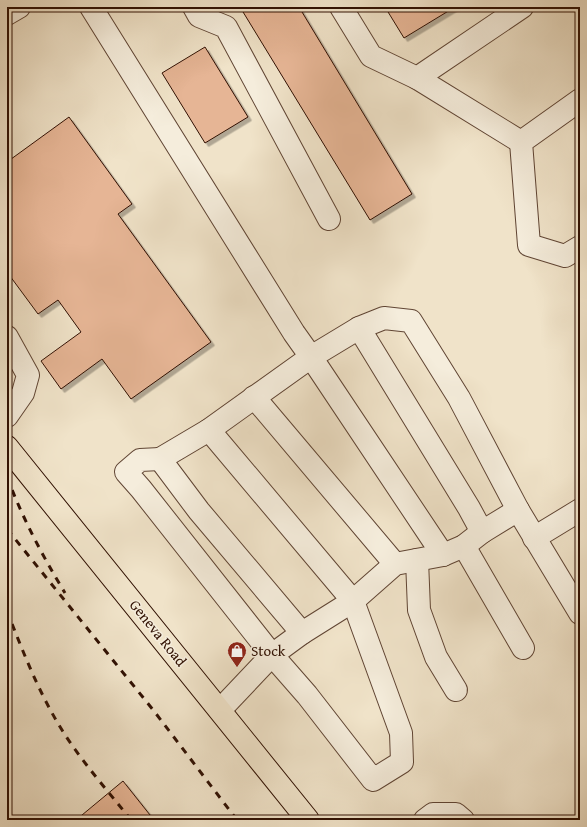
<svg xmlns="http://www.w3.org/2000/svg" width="587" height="827" font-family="'Gentium Book Plus',serif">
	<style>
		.building { fill: #e6b595; stroke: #301002; filter: url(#shadow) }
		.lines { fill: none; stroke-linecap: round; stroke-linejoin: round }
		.minor-casing { stroke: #604534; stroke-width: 24 }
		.major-casing { stroke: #301002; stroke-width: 24 }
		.minor { stroke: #f5eddc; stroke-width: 22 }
		.major { stroke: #f0e3c9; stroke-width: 22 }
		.rail { stroke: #301002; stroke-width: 3; stroke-dasharray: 7 7; stroke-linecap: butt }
		.labels { text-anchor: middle; stroke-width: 3; stroke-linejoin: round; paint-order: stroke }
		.street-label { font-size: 15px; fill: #301002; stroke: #f5eddc }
		.poi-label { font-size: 15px; fill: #301002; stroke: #f5eddc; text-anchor: start }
	</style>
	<defs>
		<filter id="shadow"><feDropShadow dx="3.5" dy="3.5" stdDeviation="0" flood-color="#0004"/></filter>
	</defs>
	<rect width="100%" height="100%" fill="#f0e3c9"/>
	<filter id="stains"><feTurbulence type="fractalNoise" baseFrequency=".005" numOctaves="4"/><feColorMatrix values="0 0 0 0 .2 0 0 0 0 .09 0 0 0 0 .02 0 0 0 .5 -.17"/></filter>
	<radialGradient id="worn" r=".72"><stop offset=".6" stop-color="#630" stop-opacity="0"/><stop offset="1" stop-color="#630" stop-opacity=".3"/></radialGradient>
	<g class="building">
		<path d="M240,7H299L412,194L370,220Z"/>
		<path d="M385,7H455L404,38Z"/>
		<path d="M205,47L248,117L205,143L162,73Z"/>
		<path d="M69,117L132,204L118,214L211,342L131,399L102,359L61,389L41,361L81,332L58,300L38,314L7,272V162Z"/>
		<path d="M123,781L154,820H76Z"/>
	</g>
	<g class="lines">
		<g class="minor-casing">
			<g id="minor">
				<path d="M91,7L294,333L311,357L359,328L469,508L482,532"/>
				<path d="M194,7L199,16L226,27L329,219"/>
				<path d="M341,7L371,56L417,78L522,7"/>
				<path d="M7,14L19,7"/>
				<path d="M417,78L521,142"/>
				<path d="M580,100L521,142L529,245L565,256L580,247"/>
				<path d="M359,328L384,318L411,321L459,398L518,510"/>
				<path d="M7,337L28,375L23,393L7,416"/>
				<path d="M254,397L395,564"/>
				<path d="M160,459L140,460L126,472L141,489L272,655L307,695L373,780L402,762L401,733L353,601L209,430"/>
				<path d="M534,538L580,510"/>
				<path d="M464,546L523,648"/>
				<path d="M417,560L419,610L436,657L456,690"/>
				<path d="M302,633L353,601L395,564L443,555L464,546L482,532L518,510L580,613"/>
				<path d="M220,710L272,655L302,633L199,511L160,459L209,430L311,357L443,555"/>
				<path d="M425,820L433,814H456L463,820"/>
			</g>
		</g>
		<g class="major-casing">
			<path id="major" d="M7,447L308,820"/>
		</g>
		<use href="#minor" class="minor"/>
		<use href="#major" class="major"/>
		<g class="rail">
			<path d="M7,477C23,519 42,555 65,593"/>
			<path d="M7,529L154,711L237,820"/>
			<path d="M7,611C23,652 39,693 62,730C82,762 108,791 131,820"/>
		</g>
	</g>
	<defs>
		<g id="shop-pin" transform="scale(1)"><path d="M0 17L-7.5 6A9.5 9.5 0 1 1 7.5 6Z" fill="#8f2418" stroke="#f5eddc"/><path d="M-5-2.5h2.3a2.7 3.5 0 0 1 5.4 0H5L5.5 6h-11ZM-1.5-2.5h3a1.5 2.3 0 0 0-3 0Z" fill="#fff"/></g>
	</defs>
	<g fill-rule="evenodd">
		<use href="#shop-pin" x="237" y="651"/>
	</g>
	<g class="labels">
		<g class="street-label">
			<text transform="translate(158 633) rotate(51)" y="5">Geneva Road</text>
		</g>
		<g class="poi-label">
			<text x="251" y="656">Stock</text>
		</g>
	</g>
	<rect width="587" height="827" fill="none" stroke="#f0e3c9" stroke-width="24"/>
	<rect x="8" y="8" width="571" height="811" fill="none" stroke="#301002" stroke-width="2"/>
	<rect x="12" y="12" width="563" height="803" fill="none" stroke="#301002"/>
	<rect width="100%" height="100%" filter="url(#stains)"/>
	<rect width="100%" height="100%" fill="url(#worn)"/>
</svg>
